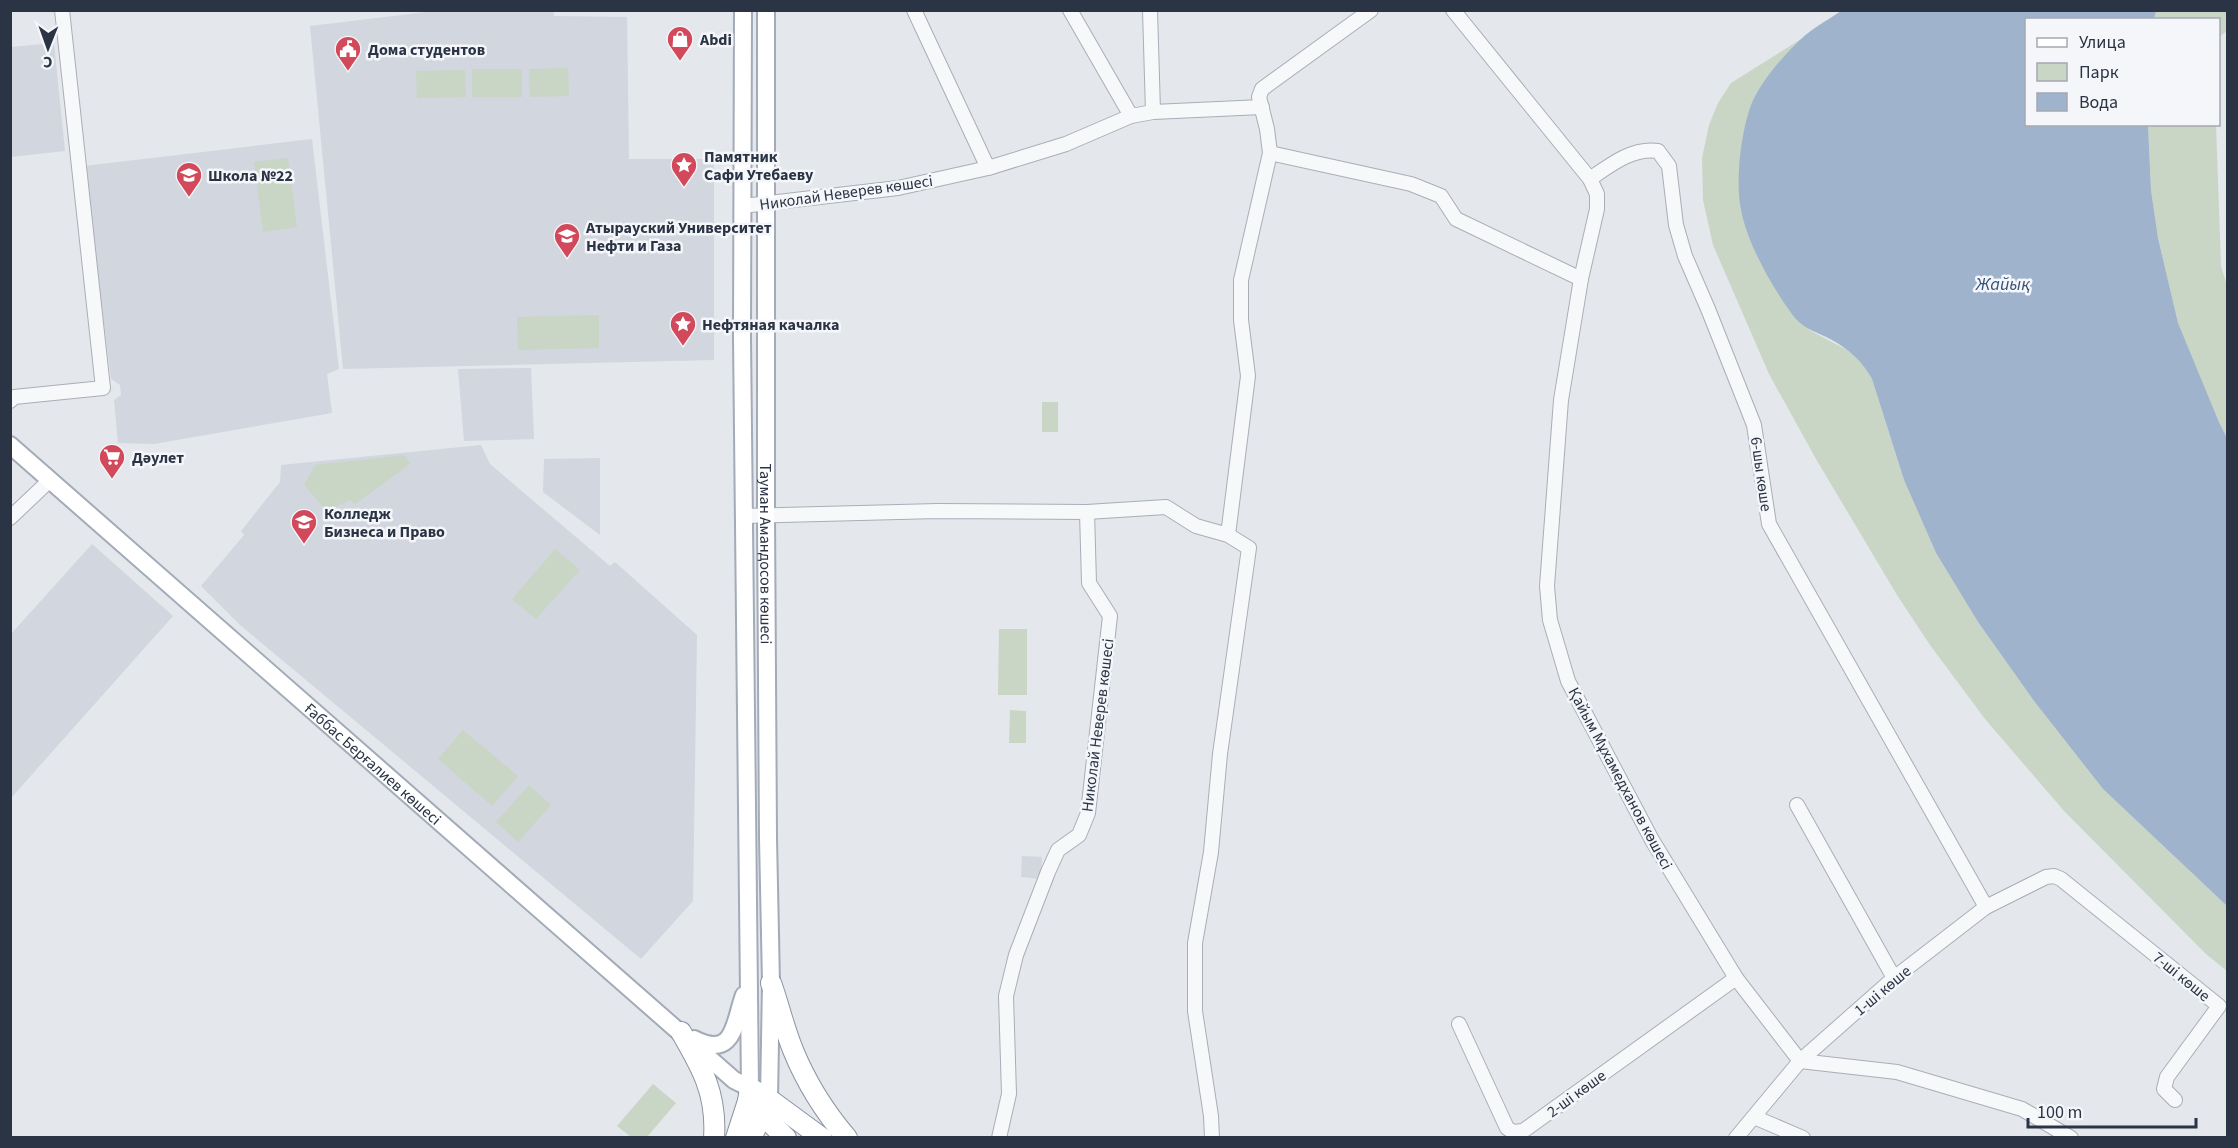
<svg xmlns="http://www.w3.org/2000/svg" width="2238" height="1148" font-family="'Source Sans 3',sans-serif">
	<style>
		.built { fill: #d2d6de }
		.green { fill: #c9d6c5 }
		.water { fill: #9fb4cc }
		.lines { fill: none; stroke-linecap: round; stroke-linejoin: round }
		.minor-casing { stroke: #a9aeb7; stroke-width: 16 }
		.major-casing { stroke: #a3abb8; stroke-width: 20 }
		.highway-casing { stroke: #8b94a3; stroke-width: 22 }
		.minor { stroke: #f7f8fa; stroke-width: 14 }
		.major { stroke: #fff; stroke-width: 16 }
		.highway { stroke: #fff; stroke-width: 20 }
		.labels { text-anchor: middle; stroke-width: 5; stroke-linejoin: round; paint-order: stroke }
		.poi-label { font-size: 16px; font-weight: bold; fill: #2b3445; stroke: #f4f6f9; text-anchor: start }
		.street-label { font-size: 16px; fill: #2b3445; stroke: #f4f6f9 }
		.water-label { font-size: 18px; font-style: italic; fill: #34527a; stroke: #f4f6f9 }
	</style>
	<rect width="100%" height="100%" fill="#e4e7ec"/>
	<g class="built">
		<path d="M443,10H553L554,16L627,17L629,159H714V360L343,369L310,26Z"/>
		<path d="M54,43L65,151L11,157V47Z"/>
		<path d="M312,139L339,369L327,374L332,413L154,444L118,443L114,400L121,395L120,385L111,379L84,166Z"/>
		<path d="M531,368L534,439L464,441L458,369Z"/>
		<path d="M481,445L490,464L610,566L615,562L697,635L693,901L641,959L240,625L201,586L244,535L241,531L280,482L281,465Z"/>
		<path d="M600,458V535L543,492L544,459Z"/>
		<path d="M92,544L173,616L11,798V634Z"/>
		<path d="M1022,856L1042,857L1041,879L1021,877Z"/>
	</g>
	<g class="green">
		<path d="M2156,11H2227V31L2219,37L2218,20L2154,19Z"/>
		<path d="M1801,39L1771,72L1752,104L1741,155L1740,205L1773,283L1797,320L1811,331L1851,352L1864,365L1872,379L1904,480L1936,553L1978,622L2034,701L2103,789L2227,906V971L2206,954L2065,812L1985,719L1930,645L1897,595L1816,459L1769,374L1713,245L1703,200L1702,158L1709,125L1718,103L1731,83Z"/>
		<path d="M568,68L569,96L530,97L529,69Z"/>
		<rect x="472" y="69" width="50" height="28"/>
		<path d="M465,70L466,97L417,98L416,71Z"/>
		<path d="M2148,125H2216L2221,266L2228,289L2227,438L2219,422L2178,324L2158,238L2151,190Z"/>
		<path d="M288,158L297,227L263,232L254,162Z"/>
		<path d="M599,315V348L518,350L517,317Z"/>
		<rect x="1042" y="402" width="16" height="30"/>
		<path d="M404,455L410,464L355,504L350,500L327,511L304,485L315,465Z"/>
		<path d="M555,549L580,570L536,619L512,599Z"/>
		<path d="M999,629H1027V695H998Z"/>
		<path d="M1010,710L1026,711V743H1009Z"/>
		<path d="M463,730L518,776L492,806L438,759Z"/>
		<path d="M529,785L551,805L518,842L496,822Z"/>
		<path d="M653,1084L676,1103L647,1137H631L617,1126Z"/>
	</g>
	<path class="water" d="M1841,11H2156L2154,19L2026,20V124L2148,125L2151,190L2158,238L2178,323L2219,422L2227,438V906L2103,789L2034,701L1978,622L1936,553L1904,480L1872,379C1862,361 1849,349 1830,339C1819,333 1804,329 1795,318C1773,289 1745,241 1740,204C1736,176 1741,132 1751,105C1761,81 1782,57 1800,40C1812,28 1828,20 1841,11Z"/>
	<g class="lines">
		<g class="minor-casing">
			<g id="minor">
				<path d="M914,10L988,168"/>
				<path d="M1070,10L1131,116"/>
				<path d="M1150,10L1153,112"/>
				<path d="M1453,10L1590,179L1597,194V209L1581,279L1561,400L1547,586L1550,620L1568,681L1652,840L1736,978L1800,1061L1897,1072L2022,1109L2071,1138"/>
				<path d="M1270,153L1411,184L1441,196L1456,219L1581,279"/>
				<path d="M1590,179C1610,165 1633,147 1658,151L1669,166L1676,225L1685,256L1708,309L1754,425L1769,524L1986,907"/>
				<path d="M743,206L898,188L988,168L1066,144L1131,116L1153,112L1262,107"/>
				<path d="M10,401L14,397L103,388L62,10"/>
				<path d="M744,516L938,511L1087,512L1166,507L1196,526L1228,535L1249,548L1220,754L1211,852L1195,943V1011L1211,1116L1212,1138"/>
				<path d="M10,518L50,480"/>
				<path d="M1228,535L1248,376L1241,320V280L1270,153L1267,129L1259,97L1262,89L1371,10"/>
				<path d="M1797,805L1894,978"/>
				<path d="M1459,1024L1507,1128L1513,1132L1523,1131L1736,978"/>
				<path d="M1754,1117L1803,1138"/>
				<path d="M999,1138L1009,1094L1006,996L1016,955L1048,872L1058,850L1079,835L1088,813L1110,616L1089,583L1087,512"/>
				<path d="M1736,1138L1800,1061L1894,978L1986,907L2046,877L2054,876L2061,879L2219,1006L2167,1077L2164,1089L2175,1100"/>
			</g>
		</g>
		<g class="major-casing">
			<g id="major">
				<path id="s1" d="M766,10V516L768,838L771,983L769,1099"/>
				<path id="s2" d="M10,445L734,1080L750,1088L742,337L743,10"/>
				<path d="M694,1039C735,1060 734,1022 744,995"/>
			</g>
		</g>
		<g class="highway-casing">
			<g id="highway">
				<path d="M771,983C779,1005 784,1028 793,1050C806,1082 824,1111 847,1138"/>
				<path d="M681,1032C702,1068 717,1094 714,1138"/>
				<path d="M748,1101L786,1138"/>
				<path d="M736,1138L748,1101L750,1088L769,1099L822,1138"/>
				<path d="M751,1138L767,1105"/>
			</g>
		</g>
		<use href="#minor" class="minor"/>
		<use href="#major" class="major"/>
		<use href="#highway" class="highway"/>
	</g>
	<defs>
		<g id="shop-pin" transform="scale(1.35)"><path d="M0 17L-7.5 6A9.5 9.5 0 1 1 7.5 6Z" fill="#d1495b" stroke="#f4f6f9"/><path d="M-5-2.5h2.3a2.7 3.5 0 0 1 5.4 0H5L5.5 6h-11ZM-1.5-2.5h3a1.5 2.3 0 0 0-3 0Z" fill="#fff"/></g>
		<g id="civic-pin" transform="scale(1.35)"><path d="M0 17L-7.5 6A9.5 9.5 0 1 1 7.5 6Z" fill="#d1495b" stroke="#f4f6f9"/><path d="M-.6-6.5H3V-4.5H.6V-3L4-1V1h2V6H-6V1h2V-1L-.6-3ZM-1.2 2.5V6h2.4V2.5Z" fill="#fff"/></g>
		<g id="sight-pin" transform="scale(1.35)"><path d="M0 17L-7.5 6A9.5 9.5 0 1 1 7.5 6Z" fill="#d1495b" stroke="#f4f6f9"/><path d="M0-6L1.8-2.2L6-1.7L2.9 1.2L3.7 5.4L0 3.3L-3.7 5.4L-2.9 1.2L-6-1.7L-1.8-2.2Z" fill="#fff"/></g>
		<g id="school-pin" transform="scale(1.35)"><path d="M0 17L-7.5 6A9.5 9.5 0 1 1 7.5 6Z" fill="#d1495b" stroke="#f4f6f9"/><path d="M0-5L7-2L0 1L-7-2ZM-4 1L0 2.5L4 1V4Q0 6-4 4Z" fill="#fff"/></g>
		<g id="university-pin" transform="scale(1.35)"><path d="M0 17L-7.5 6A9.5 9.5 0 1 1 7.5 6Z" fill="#d1495b" stroke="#f4f6f9"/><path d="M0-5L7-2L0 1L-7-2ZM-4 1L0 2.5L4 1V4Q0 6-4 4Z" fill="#fff"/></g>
		<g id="supermarket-pin" transform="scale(1.35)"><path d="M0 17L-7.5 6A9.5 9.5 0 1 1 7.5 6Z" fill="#d1495b" stroke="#f4f6f9"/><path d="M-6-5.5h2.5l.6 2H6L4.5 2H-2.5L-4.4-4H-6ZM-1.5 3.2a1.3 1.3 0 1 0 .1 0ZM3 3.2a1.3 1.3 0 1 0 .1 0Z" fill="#fff"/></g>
	</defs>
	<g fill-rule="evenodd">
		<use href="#shop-pin" x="680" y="39"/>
		<use href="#civic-pin" x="348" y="49"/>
		<use href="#sight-pin" x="684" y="165"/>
		<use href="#school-pin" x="189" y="175"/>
		<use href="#university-pin" x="567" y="236"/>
		<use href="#sight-pin" x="683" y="324"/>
		<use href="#supermarket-pin" x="112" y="457"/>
		<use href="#university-pin" x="304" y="522"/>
	</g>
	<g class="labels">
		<g class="poi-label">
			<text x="700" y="45">Abdi</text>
			<text x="368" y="55">Дома студентов</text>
			<text x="704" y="162">Памятник<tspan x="704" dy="18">Сафи Утебаеву</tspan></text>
			<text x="208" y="181">Школа №22</text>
			<text x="586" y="233">Атырауский Университет<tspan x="586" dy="18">Нефти и Газа</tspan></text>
			<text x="702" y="330">Нефтяная качалка</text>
			<text x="132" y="463">Дәулет</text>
			<text x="324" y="519">Колледж<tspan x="324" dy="18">Бизнеса и Право</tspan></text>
		</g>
		<g class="street-label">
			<text transform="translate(846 192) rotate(-8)" y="6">Николай Неверев көшесі</text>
			<text transform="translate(1762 474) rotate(82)" y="6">6-шы көше</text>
			<text dy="6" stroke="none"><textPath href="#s1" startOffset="544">Тауман Амандосов көшесі</textPath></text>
			<text transform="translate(1097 725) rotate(-83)" y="6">Николай Неверев көшесі</text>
			<text dy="6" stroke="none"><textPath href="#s2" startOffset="483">Ғаббас Берғалиев көшесі</textPath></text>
			<text transform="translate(1621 778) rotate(62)" y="6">Қайым Мұхамедханов көшесi</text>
			<text transform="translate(2182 976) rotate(39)" y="6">7-шi көше</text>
			<text transform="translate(1882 990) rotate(-40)" y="6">1-ші көше</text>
			<text transform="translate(1576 1093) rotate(-36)" y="6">2-ші көше</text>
		</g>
		<g class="water-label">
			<text x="2003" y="290">Жайық</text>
		</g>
	</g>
	<rect width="2238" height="1148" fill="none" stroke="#2b3445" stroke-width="24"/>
	<rect x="2025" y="18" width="195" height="108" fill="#f4f6f9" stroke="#a4a8b1" stroke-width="1.5"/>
	<rect x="2037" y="38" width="30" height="9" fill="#ffffff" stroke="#a4a8b1" stroke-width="1.5"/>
	<text x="2079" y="48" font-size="18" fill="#2b3445">Улица</text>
	<rect x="2037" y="63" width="30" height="18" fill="#c9d6c5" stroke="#a4a8b1" stroke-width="1.5"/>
	<text x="2079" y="78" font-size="18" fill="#2b3445">Парк</text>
	<rect x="2037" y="93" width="30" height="18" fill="#9fb4cc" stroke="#a4a8b1" stroke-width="1.5"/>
	<text x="2079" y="108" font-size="18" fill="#2b3445">Вода</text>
	<g transform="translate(48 48) rotate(181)" stroke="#f4f6f9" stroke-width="4.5" paint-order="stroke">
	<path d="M0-4.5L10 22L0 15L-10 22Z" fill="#2b3445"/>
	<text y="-9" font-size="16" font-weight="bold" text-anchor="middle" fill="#2b3445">С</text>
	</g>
	<path d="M2028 1118v9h168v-9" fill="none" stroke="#2b3445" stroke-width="3"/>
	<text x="2037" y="1118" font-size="18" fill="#2b3445" stroke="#f4f6f9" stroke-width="4.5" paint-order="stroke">100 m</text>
</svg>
